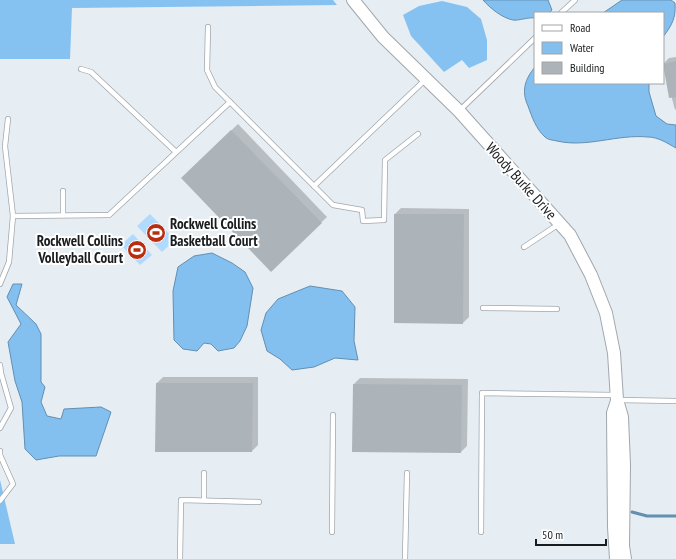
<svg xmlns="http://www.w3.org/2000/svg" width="676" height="559" font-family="'PT Sans Narrow',sans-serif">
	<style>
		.green { fill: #b1dbfe }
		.forest { fill: #85c2f2 }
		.water { fill: #83c0f0; stroke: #638fb1 }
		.shadow { fill: #0003 }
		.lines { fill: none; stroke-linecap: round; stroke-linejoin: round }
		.stream { stroke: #638fb1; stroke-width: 3 }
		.building { fill: #adb4b9 }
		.lane-casing { stroke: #a1a7ad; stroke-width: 6 }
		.secondary-casing { stroke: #a1a7ad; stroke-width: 14 }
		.lane { stroke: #fff; stroke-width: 4.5 }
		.secondary { stroke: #fff; stroke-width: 12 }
		.labels { text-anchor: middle; stroke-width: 4; stroke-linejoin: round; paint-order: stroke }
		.street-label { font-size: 15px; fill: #191c1e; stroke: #fff }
		.poi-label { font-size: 15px; font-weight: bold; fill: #191c1e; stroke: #fff; text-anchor: start }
	</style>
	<rect width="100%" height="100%" fill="#e6edf3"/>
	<g class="green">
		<path d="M150,214L175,240L162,252L137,226Z"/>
		<path d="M133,234L152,255L140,265L121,245Z"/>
	</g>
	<g class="forest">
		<path d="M0,0H333L337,5L72,8L70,59H0Z"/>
		<path d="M442,1L467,7L481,19L487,40V60L469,68L462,60L444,72L411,36L403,15L419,6Z"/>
		<path d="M0,480L15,544H0Z"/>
	</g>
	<g class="water">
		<path d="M483,0H548L552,10L549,13H535V18C528,17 518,21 513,20C502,18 490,8 483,0Z"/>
		<path d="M622,0H671L675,3C676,18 672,25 663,37V13H603Z"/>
		<path d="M535,67V83H649V92L656,116L667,124L676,125V148C667,143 658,137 648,137C617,134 587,148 557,141C553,140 548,140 545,137C536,129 532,117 528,106C521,91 525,79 535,67Z"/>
		<path d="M212,253L232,263L245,272L253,288L247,326L240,341L234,348L218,351L211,344L204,343L197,351L183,349L174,340L173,291L178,267L194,256Z"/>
		<path d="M13,284H22L16,305L36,324L41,334V382L45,387L41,402L47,416L61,419L64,409L101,407L111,412L96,456H59L36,460L25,449L22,402L15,381L8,342L21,324L7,297Z"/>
		<path d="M310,286L342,291L355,307L354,341L358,360L335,358L314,367L292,370L280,359L267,351L261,330L266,313L278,299Z"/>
	</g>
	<g class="shadow">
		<path d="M676,57V109L675,110L663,64L669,58Z"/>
		<path d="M238,124L327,217L271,270L182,178Z"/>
		<path d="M401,208L469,209V317L463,323L395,214Z"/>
		<path d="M163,377H258V445L252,451L157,383Z"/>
		<path d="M360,378L468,379L467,446L461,452L353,451L354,384Z"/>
	</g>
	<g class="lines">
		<path class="stream" d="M632,512L647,516H676"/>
	</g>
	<g class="building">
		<path d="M676,61V97L669,98L663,64Z"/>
		<path d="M231,130L322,223L271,272L181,178Z"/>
		<path d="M394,214H464L463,324L394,323Z"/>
		<path d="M156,383H253L252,452H155Z"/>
		<path d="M353,384L462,385L461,453L352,452Z"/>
	</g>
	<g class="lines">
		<g class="lane-casing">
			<g id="lane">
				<path d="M561,13L575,0"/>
				<path d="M208,27L207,70L215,87L333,205L362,210L363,221L384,220L385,160L418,134"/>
				<path d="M81,69L91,72L176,152"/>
				<path d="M460,110L535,38"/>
				<path d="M314,186L426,79"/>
				<path d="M63,215V191"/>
				<path d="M13,216L109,215L230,102"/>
				<path d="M524,247L559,224"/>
				<path d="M0,284L9,262L13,216L5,146L8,119"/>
				<path d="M483,308L557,309"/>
				<path d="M0,365L1,373L11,408L0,428"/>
				<path d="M619,400L676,401"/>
				<path d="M0,451V455L13,484L0,501"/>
				<path d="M204,500V473"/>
				<path d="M332,532L333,415"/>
				<path d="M481,532L482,393L615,395"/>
				<path d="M180,559L181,500L259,502"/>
				<path d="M405,559L407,473"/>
			</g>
		</g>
		<g class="secondary-casing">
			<g id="secondary">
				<path d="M353,0L383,37L459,111L570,235L591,275L606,313L614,353L617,400L622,417L624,465L623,546L625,559"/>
				<path d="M616,559L614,527L613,413L617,401"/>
			</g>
		</g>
		<use href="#lane" class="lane"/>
		<use href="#secondary" class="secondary"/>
	</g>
	<defs>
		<g id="stadium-disc" transform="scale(1)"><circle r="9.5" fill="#b92d11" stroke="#fff"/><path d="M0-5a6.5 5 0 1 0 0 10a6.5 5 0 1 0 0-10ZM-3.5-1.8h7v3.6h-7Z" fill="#fff"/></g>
	</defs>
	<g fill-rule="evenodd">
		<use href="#stadium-disc" x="156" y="233"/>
		<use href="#stadium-disc" x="137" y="250"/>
	</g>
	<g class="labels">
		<g class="street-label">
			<text transform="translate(521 181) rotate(48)" y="5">Woody Burke Drive</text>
		</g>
		<g class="poi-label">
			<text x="170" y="229">Rockwell Collins<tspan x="170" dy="17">Basketball Court</tspan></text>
			<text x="123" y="246" text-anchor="end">Rockwell Collins<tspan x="123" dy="17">Volleyball Court</tspan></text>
		</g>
	</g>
	<rect x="534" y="12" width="130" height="72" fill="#ffffff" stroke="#a3a4a5"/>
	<rect x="542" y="25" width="20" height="6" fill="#ffffff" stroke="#a3a4a5"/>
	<text x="570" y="32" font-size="12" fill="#191c1e">Road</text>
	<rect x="542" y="42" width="20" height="12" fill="#83c0f0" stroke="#a3a4a5"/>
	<text x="570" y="52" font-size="12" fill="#191c1e">Water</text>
	<rect x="542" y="62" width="20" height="12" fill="#adb4b9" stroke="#a3a4a5"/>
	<text x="570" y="72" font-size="12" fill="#191c1e">Building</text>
	<path d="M536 539v6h70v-6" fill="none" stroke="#191c1e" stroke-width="2"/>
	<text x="542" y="539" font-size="12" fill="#191c1e" stroke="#ffffff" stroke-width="3" paint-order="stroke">50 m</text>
</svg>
